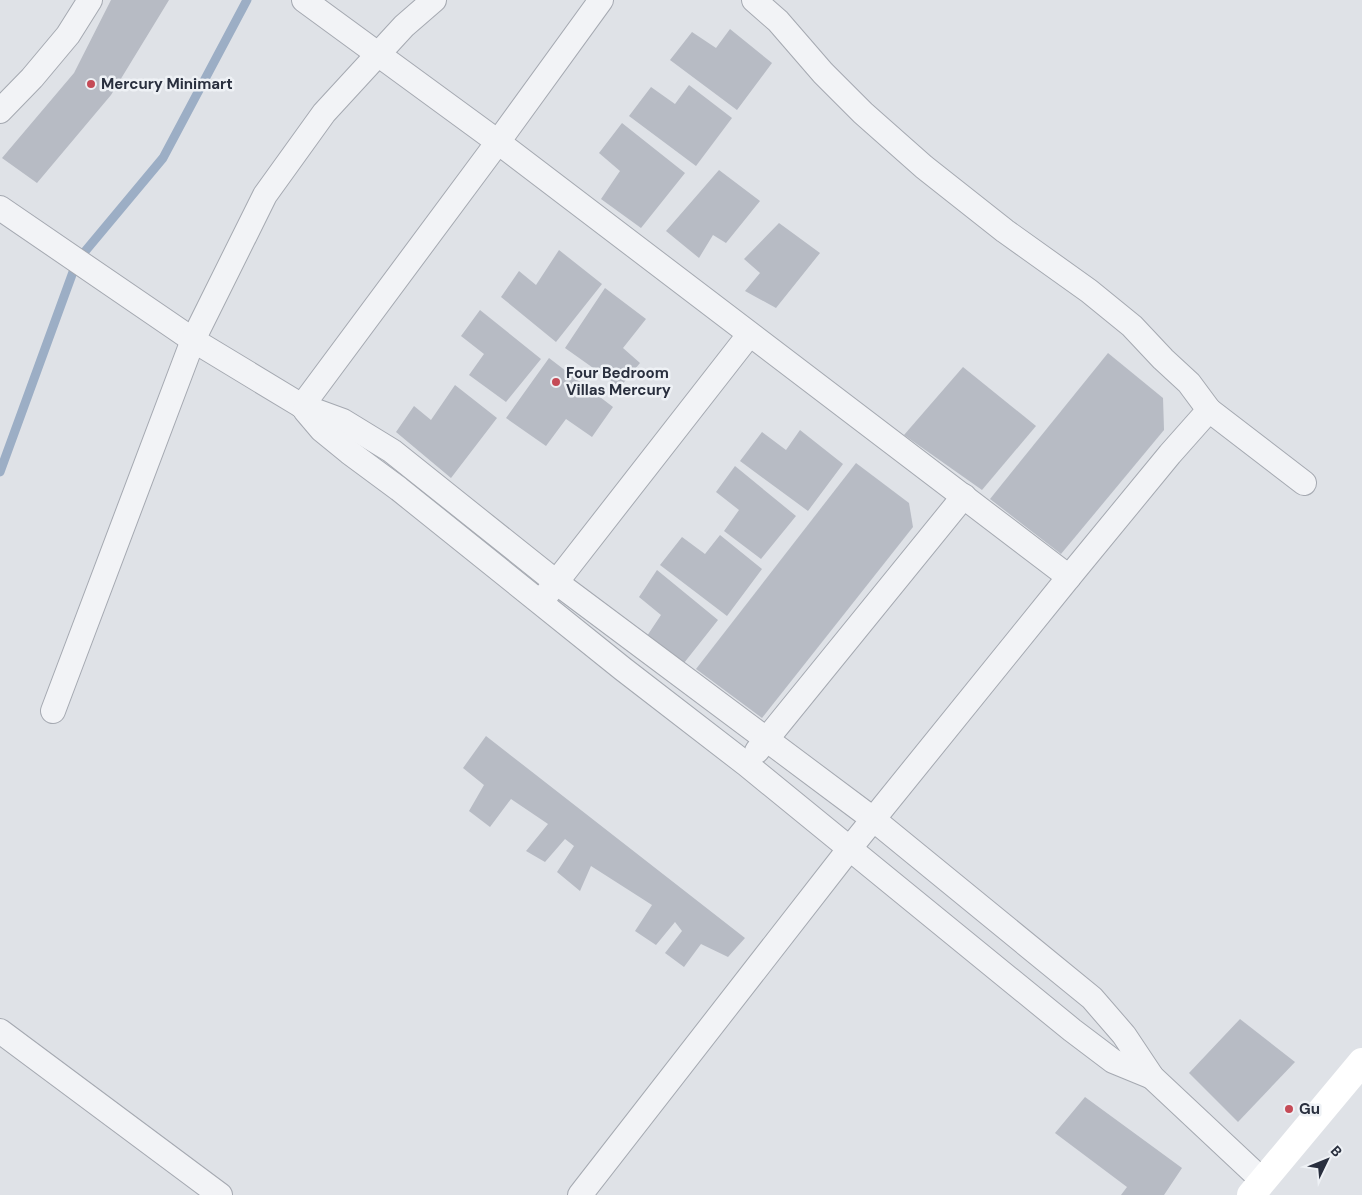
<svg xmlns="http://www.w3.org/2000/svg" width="1362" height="1195" font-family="'DM Sans',sans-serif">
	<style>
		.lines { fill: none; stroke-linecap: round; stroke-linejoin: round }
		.stream { stroke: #9caec5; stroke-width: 9 }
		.building { fill: #b7bbc4 }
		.minor-casing { stroke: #a5a9b1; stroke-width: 26 }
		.minor { stroke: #f2f3f6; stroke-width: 24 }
		.secondary { stroke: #fff; stroke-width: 28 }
		.poi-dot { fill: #c54b57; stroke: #eef1f5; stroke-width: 2 }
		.labels { text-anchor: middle; stroke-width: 5; stroke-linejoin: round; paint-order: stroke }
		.poi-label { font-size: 15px; font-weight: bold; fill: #292f3e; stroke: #eef1f5; text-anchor: start }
	</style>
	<rect width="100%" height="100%" fill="#dfe2e7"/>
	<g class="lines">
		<path class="stream" d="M0,472L77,261L163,158L247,0"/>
	</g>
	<g class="building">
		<path d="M111,0H169L111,95L37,183L2,158L74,73Z"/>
		<path d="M730,29L772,63L737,110L670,60L692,32L716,48Z"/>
		<path d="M689,85L732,118L696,166L629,116L651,87L675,104Z"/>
		<path d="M622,123L685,173L641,228L601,199L620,171L599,153Z"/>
		<path d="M719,170L760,201L726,243L713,235L699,258L666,231Z"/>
		<path d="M779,223L820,253L776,308L745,291L760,273L744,259Z"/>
		<path d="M559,250L602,284L556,342L501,297L519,271L536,285Z"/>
		<path d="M605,288L646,319L623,348L640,363L620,387L565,348Z"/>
		<path d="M480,310L541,359L506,402L469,375L484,354L461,336Z"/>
		<path d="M1108,353L1163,398L1164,430L1061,554L990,499Z"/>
		<path d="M549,358L613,407L592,437L566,419L546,446L506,418Z"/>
		<path d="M963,367L1036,426L982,490L904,435Z"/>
		<path d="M455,385L497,418L451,478L396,432L414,406L431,420Z"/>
		<path d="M800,430L843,464L808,511L740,461L762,432L786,450Z"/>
		<path d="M856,463L909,503L913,527L762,718L696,669Z"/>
		<path d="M735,466L796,516L761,559L724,531L739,510L716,492Z"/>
		<path d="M720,535L762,569L727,616L660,565L682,537L705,554Z"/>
		<path d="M657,570L718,620L684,663L647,636L661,615L639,597Z"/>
		<path d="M486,736L745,938L728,957L701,944L684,967L665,953L682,931L675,922L656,945L635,931L652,905L591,866L580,891L557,872L574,846L565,839L545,862L526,851L548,824L511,799L490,827L469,811L484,785L463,768Z"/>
		<path d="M1240,1019L1295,1062L1238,1122L1189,1073Z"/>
		<path d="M1085,1097L1182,1168L1164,1195H1121L1127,1187L1055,1133Z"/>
	</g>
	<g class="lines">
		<g class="minor-casing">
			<g id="minor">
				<path d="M304,0L498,142L1069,577"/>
				<path d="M0,111L32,78L68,35L90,0"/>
				<path d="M0,208L193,340L302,406L343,421L392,451L556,582L873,819L1092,998L1124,1035L1152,1077L1263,1181"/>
				<path d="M302,406L498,142L601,0"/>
				<path d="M305,410L322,430L349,452L399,489L623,669L746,764L1072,1030L1113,1061L1152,1077"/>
				<path d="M1209,410L1304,483"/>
				<path d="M547,594L749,335"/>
				<path d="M53,711L193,340L265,195L324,113L404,26L434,0"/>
				<path d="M757,751L964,496"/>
				<path d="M0,1031L220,1195"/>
				<path d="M580,1195L850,848L1069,577L1170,454L1209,410L1189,383L1163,359L1132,326L1089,291L1005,231L924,167L863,113L823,73L778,21L754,0"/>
			</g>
		</g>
		<use href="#minor" class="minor"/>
		<path class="secondary" d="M1251,1195L1362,1062"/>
	</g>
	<g class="poi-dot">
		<circle cx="91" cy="84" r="5"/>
		<circle cx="556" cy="382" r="5"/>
		<circle cx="1289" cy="1109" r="5"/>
	</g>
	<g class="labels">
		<g class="poi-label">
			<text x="101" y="89">Mercury Minimart</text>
			<text x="566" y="378">Four Bedroom<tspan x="566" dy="17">Villas Mercury</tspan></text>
			<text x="1299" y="1114">Gu</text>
		</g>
	</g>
	<g transform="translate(1327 1160) rotate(47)" stroke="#eef1f5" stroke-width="4" paint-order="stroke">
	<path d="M0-4L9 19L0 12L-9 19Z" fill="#292f3e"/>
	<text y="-8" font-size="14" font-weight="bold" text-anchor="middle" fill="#292f3e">B</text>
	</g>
</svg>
